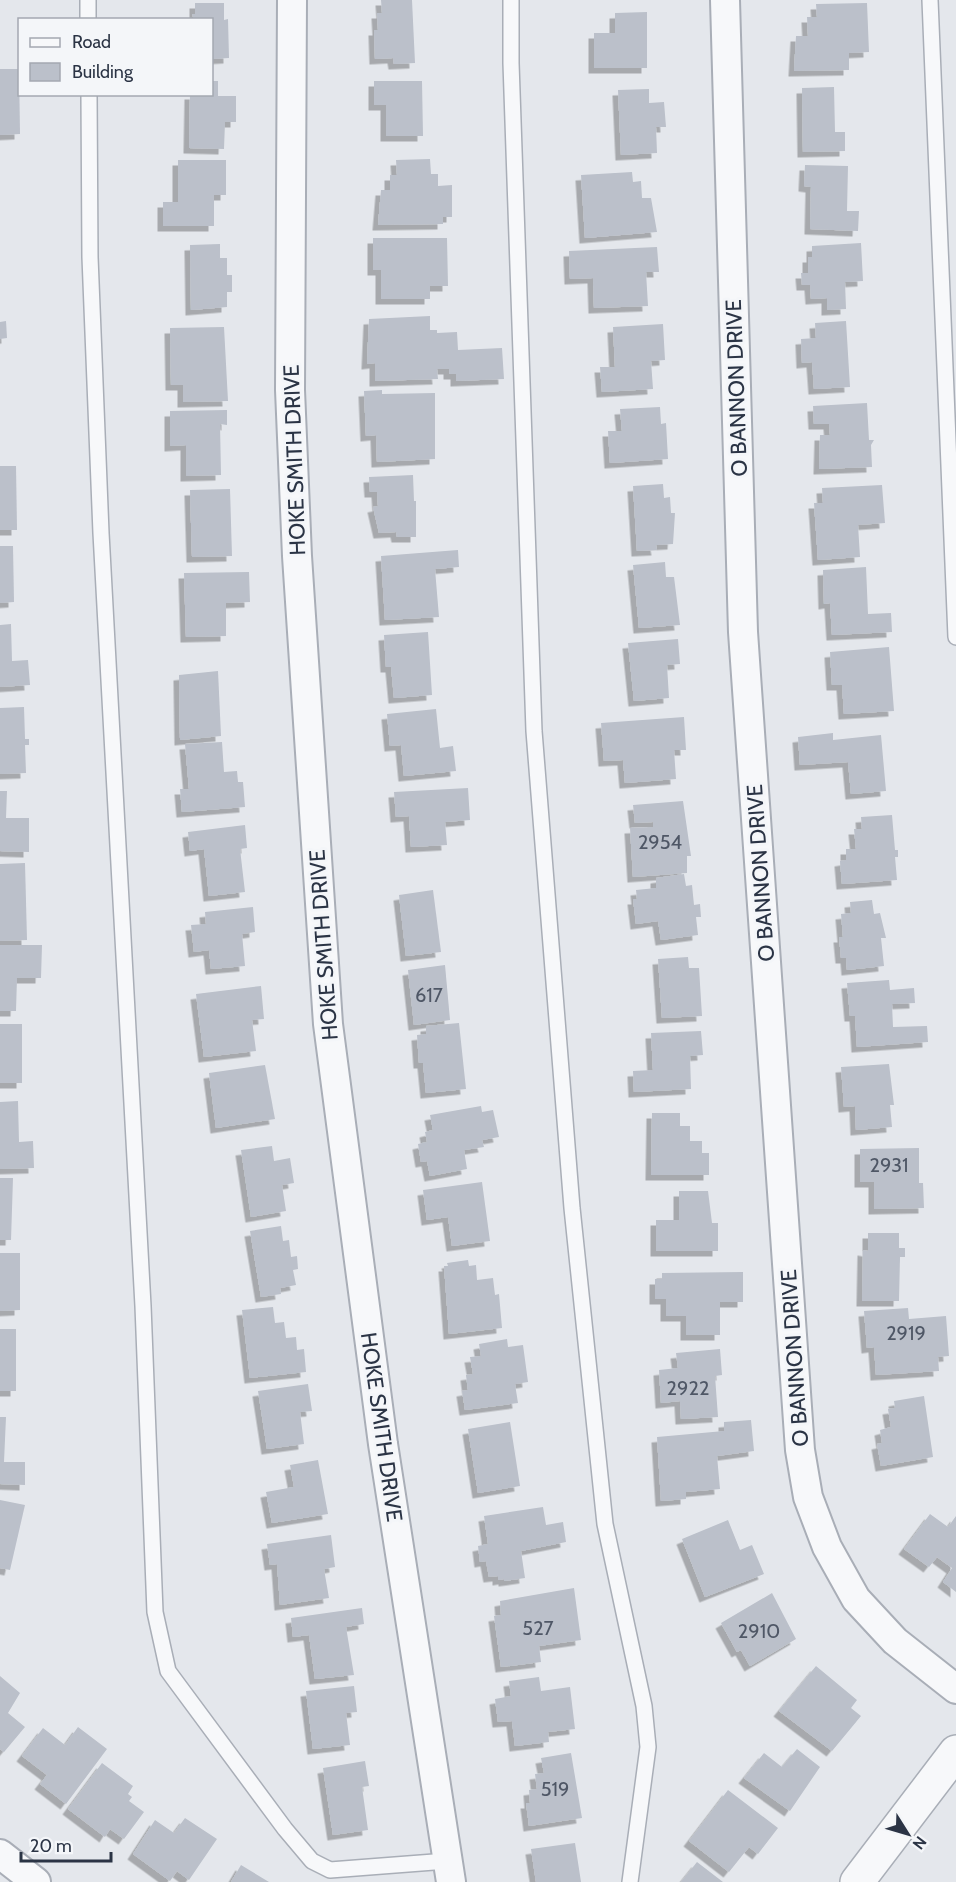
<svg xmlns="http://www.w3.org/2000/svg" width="956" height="1882" font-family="Cabin,sans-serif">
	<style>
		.building { fill: #bbc0ca; filter: url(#shadow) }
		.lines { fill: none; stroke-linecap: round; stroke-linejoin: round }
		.service-casing { stroke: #a9aeb7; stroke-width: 18 }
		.minor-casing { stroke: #a9aeb7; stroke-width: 32 }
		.tertiary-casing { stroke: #a9aeb7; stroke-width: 36 }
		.service { stroke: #f7f8fa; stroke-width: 15 }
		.minor { stroke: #f7f8fa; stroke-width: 28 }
		.tertiary { stroke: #f7f8fa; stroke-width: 33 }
		.labels { text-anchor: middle; stroke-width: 6; stroke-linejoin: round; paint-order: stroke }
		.number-label { font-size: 20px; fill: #4f5766 }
		.street-label { font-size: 22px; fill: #2b3445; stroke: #f4f6f9 }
	</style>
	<defs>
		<filter id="shadow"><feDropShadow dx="-5.5" dy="5.5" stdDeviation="0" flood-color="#0004"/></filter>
	</defs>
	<rect width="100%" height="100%" fill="#e4e7ec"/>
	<g class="building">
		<path d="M381,0H412L415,63L394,64L393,58L375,59L374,30H378L377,13H382Z"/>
		<path d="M195,3H224V20L228,19L229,58L212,59V20H194L192,14H195Z"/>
		<path d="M867,3L869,52L849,53V70L794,71L796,36H808L807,17H817L816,4Z"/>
		<path d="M647,12V68H594V33H615V13Z"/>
		<path d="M0,69H19L20,134L0,135Z"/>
		<path d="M212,81H218V96H236V122H225L224,149L189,148L190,94H212Z"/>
		<path d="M374,81H422L423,136H386V105H374Z"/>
		<path d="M834,87L835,132H845V151L803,152L802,88Z"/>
		<path d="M649,89V103L664,102L666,127H656L657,153L621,155L618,90Z"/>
		<path d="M430,159L431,174H438V186L452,185V217H443V224L378,225L381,190H390V175H397L396,160Z"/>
		<path d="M178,160H226V195H214V226H163V202H178Z"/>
		<path d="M805,165L848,166L847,211H859L858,231L810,229L811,187L804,186Z"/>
		<path d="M632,172L633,182L641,181L642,198H651L657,232L585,238L581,175Z"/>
		<path d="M373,238H447L448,286H430V299H381V270H373Z"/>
		<path d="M861,243L863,281L845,282L846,309L827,310V298L811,299L810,285H802L801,273H808V257H812V246Z"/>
		<path d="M220,244V258H227V275H232V292H227V307L191,310L190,245Z"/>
		<path d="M657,247L659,272H646L648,306L594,308L593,278L570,279L569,251Z"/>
		<path d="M430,316V330H437V333L457,332L458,350L502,348L504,379L456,381V374H449V369H437L438,379L375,381V363L367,364L369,319Z"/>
		<path d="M6,321L7,338L0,339V322Z"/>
		<path d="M846,321L850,387L814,389L812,362L802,363L801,339L816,338L815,323Z"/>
		<path d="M663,324L665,360L651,361L653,389L602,392L600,367H615L613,327Z"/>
		<path d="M224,327L228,401L183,402V385H171L170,328Z"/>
		<path d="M382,390V394L435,393V459L377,462L376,435L366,436L364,391Z"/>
		<path d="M867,403L869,440H874L871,445L872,467L819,469L820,435H830L829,424H814L813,406Z"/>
		<path d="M660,407L661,424L666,423L668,459L610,463L608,431H622L620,409Z"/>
		<path d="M227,410V425L220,424L221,475L186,476V445L170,446V411Z"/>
		<path d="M0,466H16L17,530H0Z"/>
		<path d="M413,475L414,501H416V537H397L396,532L379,533L373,507L378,506L377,492H370L369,477Z"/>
		<path d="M663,484L664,498L670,497L671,513H675L673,544L656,545L657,550L637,551L633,486Z"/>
		<path d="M882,485L885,523L858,525L860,557L818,560L814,503H823L822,488Z"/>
		<path d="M230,489L232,556L192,557L190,490Z"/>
		<path d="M0,546H13L14,602L0,603Z"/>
		<path d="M458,550L459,567L435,569L439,617L385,620L381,556Z"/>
		<path d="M665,562L666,577H674L680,625L639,628L633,565Z"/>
		<path d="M866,567L868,614L891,613L892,632L832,635L830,603L824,604L823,570Z"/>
		<path d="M249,572L250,602L226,603V636L186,637L184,573Z"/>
		<path d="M11,624L12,661L28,660L30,685L0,687V625Z"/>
		<path d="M428,632L432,695L394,698L391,667H386L384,635Z"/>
		<path d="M678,639L680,664L667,665L669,698L634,701L628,643Z"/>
		<path d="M889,647L894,711L844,714L842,685H832L830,652Z"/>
		<path d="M218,671L221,736L180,740L179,675Z"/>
		<path d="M24,707L25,739H29V745H25L26,773L0,774V708Z"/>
		<path d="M436,709L440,748L453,746L456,771L404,776L401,745L390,746L387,714Z"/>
		<path d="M684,717L686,750H674L676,779L625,783L623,760L604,761L601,723Z"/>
		<path d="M833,733V740L881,735L886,791L851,794L848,762L800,765L798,737Z"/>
		<path d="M222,742L224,772L237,771L238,782H243L245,807L182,812L180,789H189L185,744Z"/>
		<path d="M468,788L470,820L445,822L447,845L411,847L409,816L396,817L394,792Z"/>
		<path d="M0,791H7L6,818H29V852L0,851Z"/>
		<path d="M683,801L691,856H687V873L633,877L630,828L653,827V822L635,823L633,805Z"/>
		<path d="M892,815L895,850H898V857H895L897,880L842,884L840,861L846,860V849H856L854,829H862L861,817Z"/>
		<path d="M245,825L247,848L240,849L245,892L209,896L204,849L190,851L188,832Z"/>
		<path d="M25,863L27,940L0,941V864Z"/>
		<path d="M684,874L686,886L692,885L694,905L700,904L701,917H696L698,935L661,940L658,921L636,924L633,899H637L636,890L656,888V878Z"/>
		<path d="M433,890L441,952L406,956L399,895Z"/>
		<path d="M872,900L874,914L880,913L886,938H881L884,966L847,970L846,958H841L839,937H843L841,914L851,913L850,902Z"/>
		<path d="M253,907L255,932L242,934L245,966L211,969L209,950L194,952L191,925L206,924L205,912Z"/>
		<path d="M0,945H42L41,978H17L16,1011H0Z"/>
		<path d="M688,957L689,968H699L702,1016L662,1018L658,959Z"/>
		<path d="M445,965L450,1020L414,1025L408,970Z"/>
		<path d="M889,980L890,990L914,988L915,1003L892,1004L893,1027L927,1026L928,1042L857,1047L855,1016H850L847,983Z"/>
		<path d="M261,986L264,1019L252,1020L256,1051L204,1057L196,994Z"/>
		<path d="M459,1023L466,1089L426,1093L423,1063H419L417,1035L426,1034V1026Z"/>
		<rect x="0" y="1024" width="22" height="59"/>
		<path d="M701,1031L703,1055L690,1056L691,1089L634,1092L633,1071L653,1070L651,1033Z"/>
		<path d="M889,1064L894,1105H890L892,1127L856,1130L855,1106L844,1107L841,1067Z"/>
		<path d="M265,1065L275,1119L216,1128L209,1073Z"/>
		<path d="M18,1101L19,1142L33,1141L34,1168L0,1169V1102Z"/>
		<path d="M481,1106L482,1112L493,1110L499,1137L482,1140L484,1147L464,1150L467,1169L430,1176L427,1161L421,1162L418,1144L427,1142L425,1132L433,1130L430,1115Z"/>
		<path d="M652,1113H680V1126H690V1141H702V1153H709V1175H651Z"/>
		<path d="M272,1146L274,1161L290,1158L294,1183L282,1185L286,1211L251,1217L241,1150Z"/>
		<path d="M919,1148V1183H923L924,1208L874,1209V1182H860V1149Z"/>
		<path d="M0,1178H13L11,1240H0Z"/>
		<path d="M482,1182L490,1241L452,1246L448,1217L427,1220L423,1190Z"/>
		<path d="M679,1191H708L712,1223H718V1251H656V1220H679Z"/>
		<path d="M281,1226L283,1241L289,1240L291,1257L297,1256L298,1269L293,1270L296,1285L280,1288L281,1294L261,1297L250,1231Z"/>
		<path d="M868,1233H899V1248H905V1257H900L899,1301H862L863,1250L868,1251Z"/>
		<path d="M0,1253H20V1310L0,1311Z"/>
		<path d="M468,1260L469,1266L476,1265L477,1280L493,1278L495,1295L499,1294L502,1328L449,1334L444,1266H448L447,1263Z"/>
		<path d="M743,1272V1302H720V1335H686V1316H666V1299H655V1279H662V1273Z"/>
		<path d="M273,1307L275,1323L284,1322L286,1338L296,1337L297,1350L304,1349L306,1372L250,1378L242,1310Z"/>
		<path d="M908,1308L909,1319L946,1316L949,1356L938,1357L939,1371L876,1375L874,1347L867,1348L864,1311Z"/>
		<rect x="0" y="1329" width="16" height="62"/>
		<path d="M507,1339L508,1347L523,1345L528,1382L515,1384L518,1403L465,1410L462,1391L468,1390L466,1375L473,1374L470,1357L481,1356L479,1344Z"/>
		<path d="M720,1349L722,1375L715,1376L718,1417L681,1419L680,1401L661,1403L659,1370L678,1368L676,1353Z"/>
		<path d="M308,1384L312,1411L300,1412L304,1444L267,1449L258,1391Z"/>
		<path d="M924,1396L933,1457L881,1466L877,1444L882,1443L880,1430L891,1427L888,1409L895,1408L894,1401Z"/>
		<path d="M0,1417H6L4,1462H25V1485L0,1484Z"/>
		<path d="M751,1420L754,1451L717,1456L720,1489L686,1492V1499L661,1501L657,1437L724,1431V1422Z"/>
		<path d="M510,1422L520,1486L478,1493L468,1429Z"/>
		<path d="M318,1460L328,1514L272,1523L266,1492L294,1487L290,1465Z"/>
		<path d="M0,1500L25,1505L10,1570L0,1568Z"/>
		<path d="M543,1507L546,1525L563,1522L566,1542L521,1551L525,1578L504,1581V1579L498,1580V1576L489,1577L486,1561L480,1562L478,1546L488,1544L484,1516Z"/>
		<path d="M930,1514L948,1527L956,1516V1592L943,1582L952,1568L937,1557L929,1567L904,1549Z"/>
		<path d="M728,1520L740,1550L752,1545L764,1574L705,1597L682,1539Z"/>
		<path d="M331,1535L335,1567L324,1569L329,1598L280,1605L277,1564L270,1565L267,1544Z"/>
		<path d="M574,1588L581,1640L539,1646L541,1662L501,1667L494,1616L501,1615L500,1601Z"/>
		<path d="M772,1593L796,1639L750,1666L741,1650L737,1652L721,1623Z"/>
		<path d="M362,1608L364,1624L346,1627L354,1675L315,1679L309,1635L293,1637L291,1618Z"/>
		<path d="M816,1666L857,1700L851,1708L861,1716L832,1751L779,1711Z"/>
		<path d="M0,1676L20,1693L8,1713L25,1727L4,1752L0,1749Z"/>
		<path d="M539,1677L541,1691L570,1687L575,1729L548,1732L549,1742L515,1746L512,1721L498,1722L495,1699L511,1696L509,1681Z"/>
		<path d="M354,1686L357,1712L346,1713L350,1745L313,1749L306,1691Z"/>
		<path d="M78,1727L107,1749L66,1804L40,1784L47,1775L22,1756L43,1728L65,1745Z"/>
		<path d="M797,1749L820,1767L790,1811L744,1778L764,1753L782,1767Z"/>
		<path d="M571,1753L582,1818L529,1826L526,1803H530L529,1790L537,1789L535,1774L544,1773L541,1758Z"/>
		<path d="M365,1761L369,1786L362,1787L368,1830L333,1835L323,1768Z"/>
		<path d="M102,1763L133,1786L128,1794L132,1797L129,1801L144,1812L124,1839L110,1829L105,1837L68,1809Z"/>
		<path d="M728,1790L778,1828L758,1854L749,1847L729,1872L689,1841Z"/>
		<path d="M185,1818L217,1839L189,1880L177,1871L170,1881L133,1854L155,1820L174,1833Z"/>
		<path d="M575,1843L581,1882H536L531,1849Z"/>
		<path d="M697,1862L723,1882H681Z"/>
		<path d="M241,1865L269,1882H231Z"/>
	</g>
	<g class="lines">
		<g class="service-casing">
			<g id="service">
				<path d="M88,0V20"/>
				<path d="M511,0V63L534,731L572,1208L605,1524L644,1706L648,1747L630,1882"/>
				<path d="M930,0L956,637"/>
				<path d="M89,94L90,257L101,533L143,1306L155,1612L168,1671L285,1829L312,1861L330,1870L447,1861"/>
			</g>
		</g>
		<g class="minor-casing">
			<g id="minor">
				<path d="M292,0L290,390L297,556L328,1024L383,1444L451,1882"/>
				<path d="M725,0L743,632L800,1450L808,1497L827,1547L856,1599L895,1641L956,1689"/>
				<path d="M0,1854L36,1882"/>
			</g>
		</g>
		<g class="tertiary-casing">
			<path id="tertiary" d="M857,1882L956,1752"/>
		</g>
		<use href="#service" class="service"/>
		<use href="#minor" class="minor"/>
		<use href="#tertiary" class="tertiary"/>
	</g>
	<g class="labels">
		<g class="number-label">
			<text x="660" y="849">2954</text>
			<text x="429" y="1002">617</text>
			<text x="889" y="1172">2931</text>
			<text x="906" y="1340">2919</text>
			<text x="688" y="1395">2922</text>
			<text x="538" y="1635">527</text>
			<text x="759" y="1638">2910</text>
			<text x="555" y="1796">519</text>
		</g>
		<g class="street-label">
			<text transform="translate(736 388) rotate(-92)" y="8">O BANNON DRIVE</text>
			<text transform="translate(294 460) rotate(-92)" y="8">HOKE SMITH DRIVE</text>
			<text transform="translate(760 873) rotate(-94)" y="8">O BANNON DRIVE</text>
			<text transform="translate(323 945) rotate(-94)" y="8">HOKE SMITH DRIVE</text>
			<text transform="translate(794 1358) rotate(-94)" y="8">O BANNON DRIVE</text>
			<text transform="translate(382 1427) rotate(82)" y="8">HOKE SMITH DRIVE</text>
		</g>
	</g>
	<rect x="18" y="18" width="195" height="78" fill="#f4f6f9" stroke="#a4a8b1" stroke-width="1.5"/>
	<rect x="30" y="38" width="30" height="9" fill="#f7f8fa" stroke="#a4a8b1" stroke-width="1.5"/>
	<text x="72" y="48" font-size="18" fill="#2b3445">Road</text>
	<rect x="30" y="63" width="30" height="18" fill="#bbc0ca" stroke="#a4a8b1" stroke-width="1.5"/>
	<text x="72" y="78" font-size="18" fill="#2b3445">Building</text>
	<g transform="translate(908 1834) rotate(127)" stroke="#f4f6f9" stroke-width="4.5" paint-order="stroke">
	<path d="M0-4.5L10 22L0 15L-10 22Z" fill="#2b3445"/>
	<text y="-9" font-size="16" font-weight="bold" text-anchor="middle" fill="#2b3445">N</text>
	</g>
	<path d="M21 1852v9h90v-9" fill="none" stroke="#2b3445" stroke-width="3"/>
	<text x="30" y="1852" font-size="18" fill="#2b3445" stroke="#f4f6f9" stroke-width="4.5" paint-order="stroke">20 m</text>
</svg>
